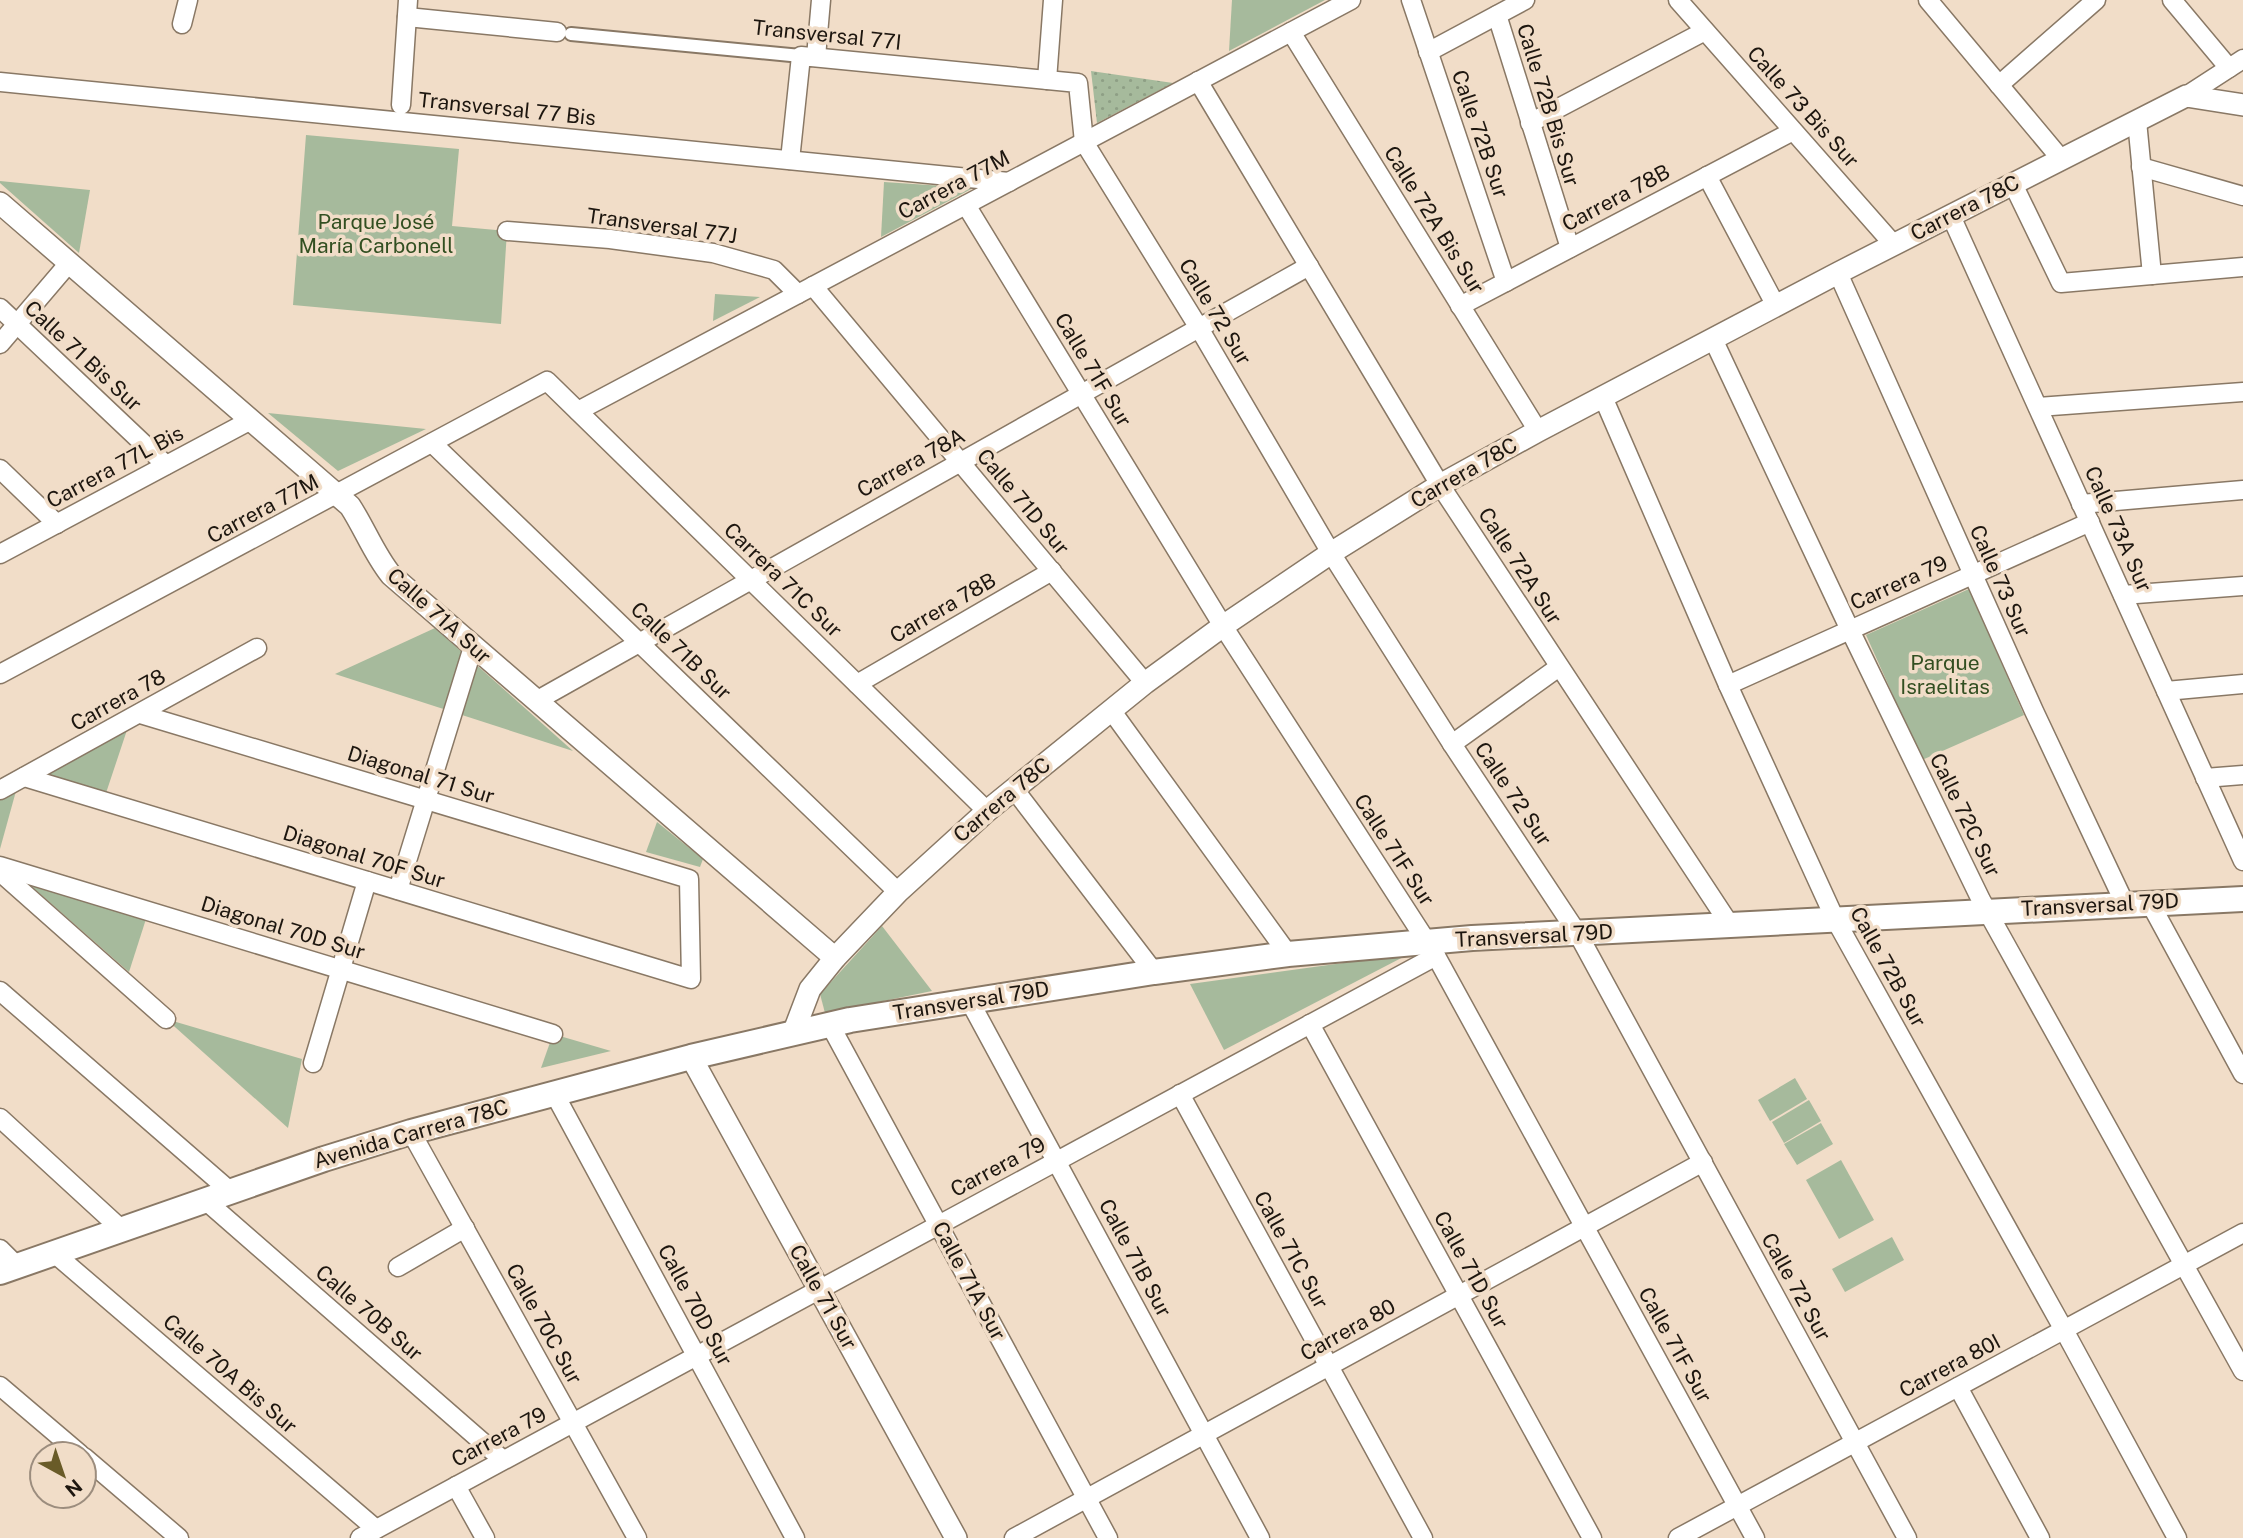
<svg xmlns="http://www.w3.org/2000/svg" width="2243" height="1538" font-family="'Public Sans',sans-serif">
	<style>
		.grass { fill: url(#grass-dots) }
		.green { fill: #a6ba9c }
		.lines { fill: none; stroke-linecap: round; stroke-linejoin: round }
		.pedestrian-casing { stroke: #897865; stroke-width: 16 }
		.minor-casing { stroke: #897865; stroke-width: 21 }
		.tertiary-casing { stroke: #897865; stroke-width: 24 }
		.secondary-casing { stroke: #897865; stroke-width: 28 }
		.pedestrian { stroke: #fff; stroke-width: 12 }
		.minor { stroke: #fff; stroke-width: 18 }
		.tertiary { stroke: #fff; stroke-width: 21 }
		.secondary { stroke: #fff; stroke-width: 24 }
		.labels { text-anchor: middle; stroke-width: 7; stroke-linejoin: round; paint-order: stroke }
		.street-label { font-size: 21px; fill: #1d160f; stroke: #f1ddc8 }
		.park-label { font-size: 21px; fill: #324f21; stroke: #f1ddc8 }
	</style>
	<defs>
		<pattern id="grass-dots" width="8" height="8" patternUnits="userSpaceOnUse" patternTransform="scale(1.75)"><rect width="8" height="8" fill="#a6ba9c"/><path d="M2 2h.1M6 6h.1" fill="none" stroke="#8e9f85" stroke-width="1.8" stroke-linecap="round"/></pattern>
	</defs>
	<rect width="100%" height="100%" fill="#f1ddc8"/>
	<path class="grass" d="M1091,71L1173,83L1097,123Z"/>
	<g class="green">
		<path d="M1232,0H1325L1229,51Z"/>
		<path d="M306,135L459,149L452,226L507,231L501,324L293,305Z"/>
		<path d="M0,181L90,190L79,253L0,183Z"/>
		<path d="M884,182L973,188L881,237Z"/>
		<path d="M715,294L760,297L713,321Z"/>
		<path d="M268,413L426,429L338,471Z"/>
		<path d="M1969,589L2024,715L1922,760L1866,635Z"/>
		<path d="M435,628L573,751L335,674Z"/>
		<path d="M127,730L105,796L39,775Z"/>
		<path d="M16,791L0,849V800Z"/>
		<path d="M657,822L703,859L700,867L646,852Z"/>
		<path d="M23,879L146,919L129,972Z"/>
		<path d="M882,926L932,991L825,1013L820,994Z"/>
		<path d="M1409,954L1224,1050L1190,984Z"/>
		<path d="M166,1019L302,1059L288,1128Z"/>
		<path d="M553,1034L611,1051L541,1068Z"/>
		<path d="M1795,1078L1807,1099L1770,1121L1758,1100Z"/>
		<path d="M1809,1100L1821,1121L1784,1143L1772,1122Z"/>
		<path d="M1821,1123L1833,1144L1797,1165L1784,1144Z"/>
		<path d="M1841,1160L1874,1220L1839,1239L1806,1180Z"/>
		<path d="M1892,1237L1904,1260L1845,1292L1832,1269Z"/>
	</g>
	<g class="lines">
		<g class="pedestrian-casing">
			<path id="pedestrian" d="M571,34L801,56"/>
		</g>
		<g class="minor-casing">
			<g id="minor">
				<path d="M1411,0L1506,282"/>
				<path d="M1678,0L1894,245"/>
				<path d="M1928,0L2061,159"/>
				<path d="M2172,0L2229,68"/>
				<path d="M1497,15L1570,248"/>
				<path d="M407,17L557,32"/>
				<path d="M182,24L188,0"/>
				<path d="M1291,32L1538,431"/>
				<path d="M1428,52L1525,0"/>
				<path d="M816,57L821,0"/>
				<path d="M1047,80L1053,0"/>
				<path d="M1198,81L1440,485L1730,925"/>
				<path d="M0,82L1009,182"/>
				<path d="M1999,85L2096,0"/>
				<path d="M2186,96L2243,59"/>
				<path d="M401,105L408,0"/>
				<path d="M2137,121L2152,275"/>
				<path d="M1530,123L1705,31"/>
				<path d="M790,160L801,56L1078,83L1084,142L1199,328L1331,553L1452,744L1578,934L1907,1538"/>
				<path d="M2141,167L2243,196"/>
				<path d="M1707,176L1776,306"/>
				<path d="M2013,184L2061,283L2243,267"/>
				<path d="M966,205L1223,626L1436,956L1755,1538"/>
				<path d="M1951,216L2243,861"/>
				<path d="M507,231L610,239L713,253L774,270L798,294"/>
				<path d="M1838,273L2034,711L2125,904"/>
				<path d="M813,286L1145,683"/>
				<path d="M1460,306L1793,131"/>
				<path d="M0,308L166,465"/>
				<path d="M1713,339L1850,630L1981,900L2243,1371"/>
				<path d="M0,344L69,263"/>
				<path d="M1603,397L1728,685L1835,919L2064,1330L2177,1538"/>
				<path d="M2038,407L2243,392"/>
				<path d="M578,411L1351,0"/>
				<path d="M432,443L898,892"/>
				<path d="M0,469L57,524"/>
				<path d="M2081,504L2243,490"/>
				<path d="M0,554L251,420"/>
				<path d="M2123,595L2243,586"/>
				<path d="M0,674L547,381L987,811"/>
				<path d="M857,684L1052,571"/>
				<path d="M1728,685L2090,522"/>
				<path d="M2166,691L2243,684"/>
				<path d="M536,701L1309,266"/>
				<path d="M1111,710L1288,954"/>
				<path d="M1452,744L1559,667"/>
				<path d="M24,777L691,979L689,879L140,714"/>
				<path d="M2205,778L2243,775"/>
				<path d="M1014,789L1154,972"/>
				<path d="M0,790L257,648"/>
				<path d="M0,866L553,1034"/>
				<path d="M0,872L166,1019"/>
				<path d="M398,890L473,647"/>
				<path d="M2150,903L2243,1074"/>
				<path d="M0,991L230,1191"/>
				<path d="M969,1000L1260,1538"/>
				<path d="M829,1023L1108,1538"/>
				<path d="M1310,1024L1592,1538"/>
				<path d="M313,1063L367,881"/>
				<path d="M554,1093L795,1538"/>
				<path d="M1180,1094L1423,1538"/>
				<path d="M0,1118L121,1229"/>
				<path d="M411,1132L637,1538"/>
				<path d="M205,1200L503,1460"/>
				<path d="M0,1249L17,1266"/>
				<path d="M54,1253L376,1529"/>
				<path d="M398,1267L465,1228"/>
				<path d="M0,1386L80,1454"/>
				<path d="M1958,1387L2040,1538"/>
				<path d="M84,1457L179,1538"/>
				<path d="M456,1486L485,1538"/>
				<path d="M360,1538L1436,956"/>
				<path d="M1014,1538L1703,1162"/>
				<path d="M1678,1538L2243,1233"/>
			</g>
		</g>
		<g class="tertiary-casing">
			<g id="tertiary">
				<path d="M0,203L350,506C365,529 374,554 391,575L835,958"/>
				<path d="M794,1031L810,989L835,958L898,892L987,811L1145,683L1223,626L1331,553L1440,485L1538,431L1838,273L2186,96L2243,105"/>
				<path d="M691,1057L956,1538"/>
			</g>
		</g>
		<g class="secondary-casing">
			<path id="secondary" d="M0,1272L324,1159L411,1132L691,1057L850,1020L1154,972L1288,954L1472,938L2243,899"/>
		</g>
		<use href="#pedestrian" class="pedestrian"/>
		<use href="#minor" class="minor"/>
		<use href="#tertiary" class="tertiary"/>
		<use href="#secondary" class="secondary"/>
	</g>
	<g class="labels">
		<g class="street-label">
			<text transform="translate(827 35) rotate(6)" y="7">Transversal 77I</text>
			<text transform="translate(1548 105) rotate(73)" y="7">Calle 72B Bis Sur</text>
			<text transform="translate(1803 107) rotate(48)" y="7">Calle 73 Bis Sur</text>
			<text transform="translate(507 109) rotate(6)" y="7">Transversal 77 Bis</text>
			<text transform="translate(1480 134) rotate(71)" y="7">Calle 72B Sur</text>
			<text transform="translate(954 185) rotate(-28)" y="7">Carrera 77M</text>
			<text transform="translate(1616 198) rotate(-28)" y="7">Carrera 78B</text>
			<text transform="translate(1965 208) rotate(-27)" y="7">Carrera 78C</text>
			<text transform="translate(1434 220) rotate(58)" y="7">Calle 72A Bis Sur</text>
			<text transform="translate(662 226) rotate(8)" y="7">Transversal 77J</text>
			<text transform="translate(1215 312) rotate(59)" y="7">Calle 72 Sur</text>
			<text transform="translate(83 356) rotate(43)" y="7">Calle 71 Bis Sur</text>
			<text transform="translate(1093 370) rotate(59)" y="7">Calle 71F Sur</text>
			<text transform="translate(911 463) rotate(-29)" y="7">Carrera 78A</text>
			<text transform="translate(115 467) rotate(-28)" y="7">Carrera 77L Bis</text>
			<text transform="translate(1464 473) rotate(-30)" y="7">Carrera 78C</text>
			<text transform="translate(1023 502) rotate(50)" y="7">Calle 71D Sur</text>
			<text transform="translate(263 509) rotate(-28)" y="7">Carrera 77M</text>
			<text transform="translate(2118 529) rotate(66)" y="7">Calle 73A Sur</text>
			<text transform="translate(1520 566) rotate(57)" y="7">Calle 72A Sur</text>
			<text transform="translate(783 580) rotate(44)" y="7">Carrera 71C Sur</text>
			<text transform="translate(2000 581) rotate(66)" y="7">Calle 73 Sur</text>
			<text transform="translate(1899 583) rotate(-24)" y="7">Carrera 79</text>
			<text transform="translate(943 608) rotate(-30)" y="7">Carrera 78B</text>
			<text transform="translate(439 616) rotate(42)" y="7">Calle 71A Sur</text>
			<text transform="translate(681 651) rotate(44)" y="7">Calle 71B Sur</text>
			<text transform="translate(118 700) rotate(-29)" y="7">Carrera 78</text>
			<text transform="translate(421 775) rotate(17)" y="7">Diagonal 71 Sur</text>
			<text transform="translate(1513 794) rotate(56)" y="7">Calle 72 Sur</text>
			<text transform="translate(1002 800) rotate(-40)" y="7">Carrera 78C</text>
			<text transform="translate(1965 815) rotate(64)" y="7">Calle 72C Sur</text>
			<text transform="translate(1394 850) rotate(57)" y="7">Calle 71F Sur</text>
			<text transform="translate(364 857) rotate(17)" y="7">Diagonal 70F Sur</text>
			<text transform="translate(2100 905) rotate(-3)" y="7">Transversal 79D</text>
			<text transform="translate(283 928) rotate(17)" y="7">Diagonal 70D Sur</text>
			<text transform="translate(1534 936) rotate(-3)" y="7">Transversal 79D</text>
			<text transform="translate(1888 967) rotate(61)" y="7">Calle 72B Sur</text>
			<text transform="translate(971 1001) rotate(-9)" y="7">Transversal 79D</text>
			<text transform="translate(411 1134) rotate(-16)" y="7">Avenida Carrera 78C</text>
			<text transform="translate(998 1167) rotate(-28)" y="7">Carrera 79</text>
			<text transform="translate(1291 1250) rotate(61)" y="7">Calle 71C Sur</text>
			<text transform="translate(1135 1258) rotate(62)" y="7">Calle 71B Sur</text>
			<text transform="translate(1471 1270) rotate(61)" y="7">Calle 71D Sur</text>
			<text transform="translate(969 1281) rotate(62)" y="7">Calle 71A Sur</text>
			<text transform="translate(1796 1287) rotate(61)" y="7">Calle 72 Sur</text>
			<text transform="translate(823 1297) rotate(61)" y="7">Calle 71 Sur</text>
			<text transform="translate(695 1305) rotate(62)" y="7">Calle 70D Sur</text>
			<text transform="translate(369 1313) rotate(41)" y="7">Calle 70B Sur</text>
			<text transform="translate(544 1324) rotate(61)" y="7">Calle 70C Sur</text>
			<text transform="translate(1348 1330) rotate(-29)" y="7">Carrera 80</text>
			<text transform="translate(1675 1345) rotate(61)" y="7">Calle 71F Sur</text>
			<text transform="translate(1950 1366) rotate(-28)" y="7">Carrera 80I</text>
			<text transform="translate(230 1374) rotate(41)" y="7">Calle 70A Bis Sur</text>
			<text transform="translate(499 1437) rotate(-28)" y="7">Carrera 79</text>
		</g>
		<g class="park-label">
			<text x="376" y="229">Parque José<tspan x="376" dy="24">María Carbonell</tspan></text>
			<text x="1945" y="670">Parque<tspan x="1945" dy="24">Israelitas</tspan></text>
		</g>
	</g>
	<g transform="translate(63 1475) rotate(140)"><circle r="33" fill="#f1ddc8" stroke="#9c8d7e" stroke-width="2"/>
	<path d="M0-5L12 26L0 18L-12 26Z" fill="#695b28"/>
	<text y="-10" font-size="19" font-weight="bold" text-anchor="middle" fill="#1d160f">N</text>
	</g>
</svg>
